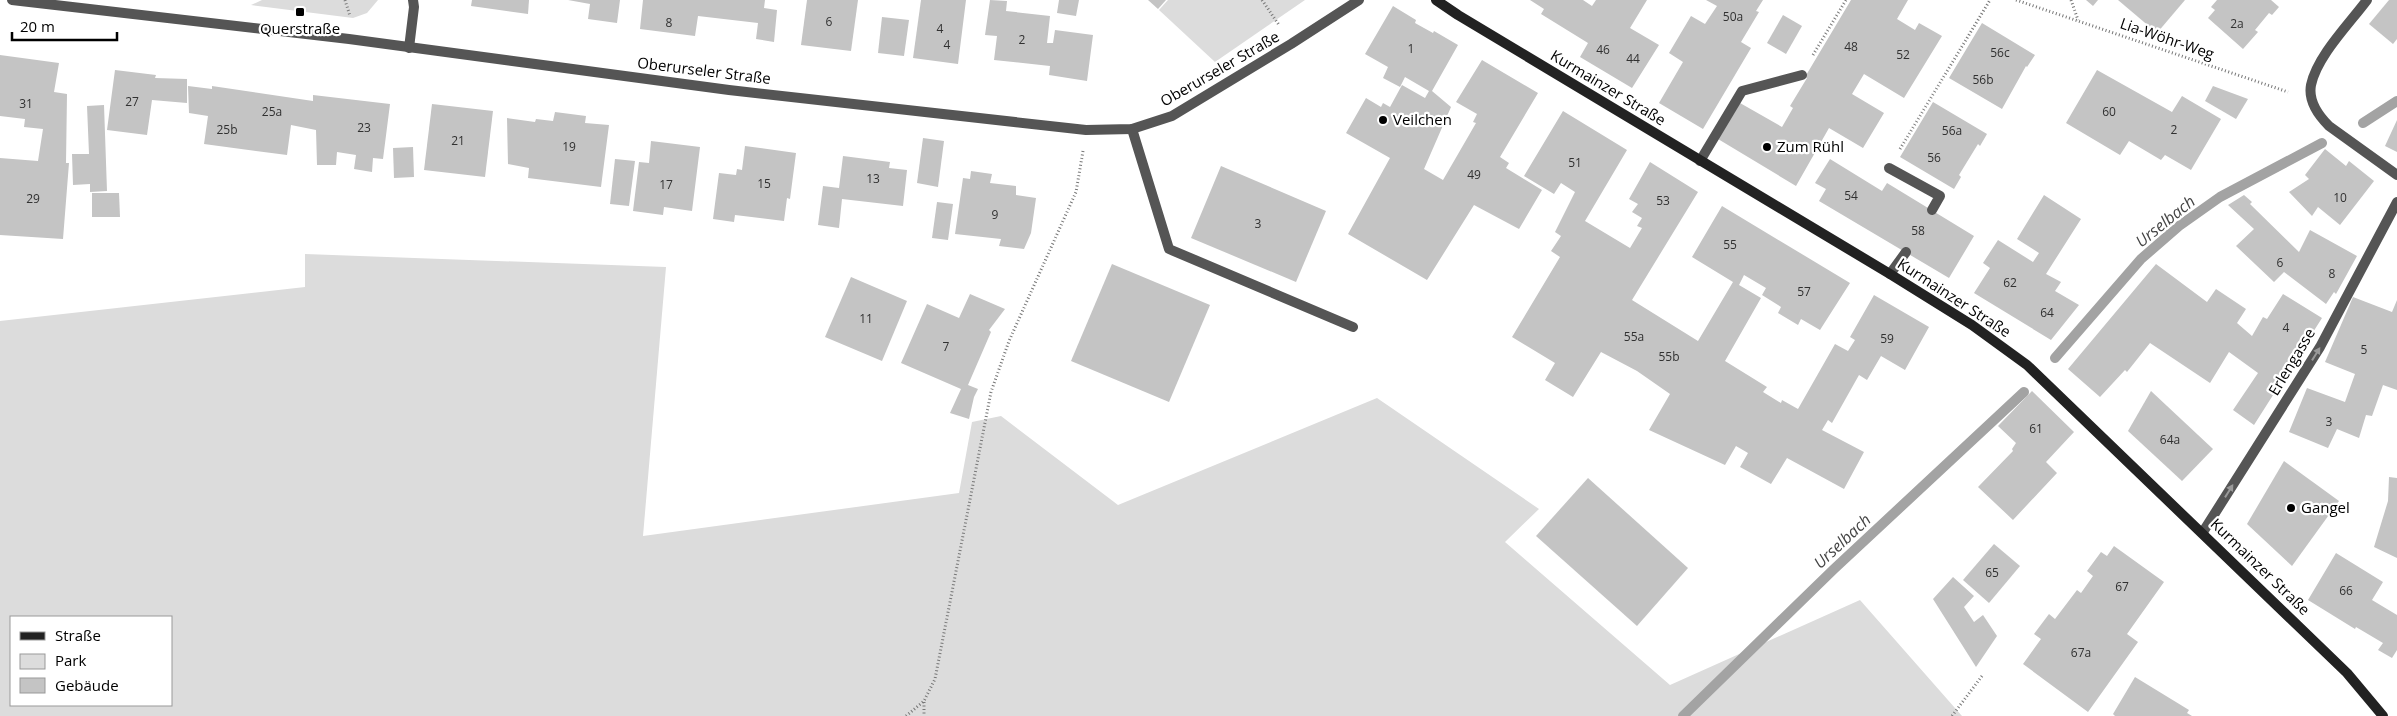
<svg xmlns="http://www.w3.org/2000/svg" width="2397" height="716" font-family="'Open Sans',sans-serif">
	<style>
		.green { fill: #dcdcdc; fill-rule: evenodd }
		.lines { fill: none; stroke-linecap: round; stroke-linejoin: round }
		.stream { stroke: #a3a3a3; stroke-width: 10 }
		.building { fill: #c4c4c4 }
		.path { stroke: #777; stroke-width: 3; stroke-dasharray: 1 2.5; stroke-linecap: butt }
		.lane { stroke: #555; stroke-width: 10 }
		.street { stroke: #555; stroke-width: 10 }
		.secondary { stroke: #222; stroke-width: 10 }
		.oneway { fill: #999 }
		.poi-dot { fill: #000; stroke: #fff; stroke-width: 2 }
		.labels { text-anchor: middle; stroke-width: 4.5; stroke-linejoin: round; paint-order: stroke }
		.number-label { font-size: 12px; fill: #313131 }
		.poi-label { font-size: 15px; fill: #000; stroke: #fff; text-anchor: start }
		.street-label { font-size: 15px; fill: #000; stroke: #fff }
		.water-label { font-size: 16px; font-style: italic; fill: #444; stroke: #fff }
	</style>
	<rect width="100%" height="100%" fill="#fff"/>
	<g class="green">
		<path d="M262,0H378L367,13L353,18L251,5Z"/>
		<path d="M1168,0H1305L1215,62L1159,10Z"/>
		<path d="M305,254L666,267L643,536L959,493L972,422L1001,416L1118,505L1377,398L1539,509L1505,542L1670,685L1860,600L1962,716H0V321L305,287ZM11,617H171V705H11Z"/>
	</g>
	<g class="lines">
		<g class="stream">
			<path d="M2363,123L2397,101"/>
			<path d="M2055,358L2141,259L2179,226L2220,197L2322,143"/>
			<path d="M1683,716L1834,569L2024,392"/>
		</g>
	</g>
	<g class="building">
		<path d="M472,0H529L528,14L471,6Z"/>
		<path d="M568,0H620L617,23L588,19L590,4Z"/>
		<path d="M643,0H765L764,8L777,10L774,42L756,39L758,23L698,16L695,36L640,29Z"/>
		<path d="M807,0H858L851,51L801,45Z"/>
		<path d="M921,0H966L958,64L913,58Z"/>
		<path d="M990,0L1007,1L1006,11L1050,16L1047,43H1053L1055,30L1093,35L1087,81L1049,75L1050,66L994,60L997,36L985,35Z"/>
		<path d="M1059,0H1079L1076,16L1057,13Z"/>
		<path d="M1148,0H1166L1158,9Z"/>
		<path d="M1530,0H1583L1592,6L1596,0H1647L1630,28L1659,45L1632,88L1580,57L1588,43L1541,14L1544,9Z"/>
		<path d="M1706,0H1763L1756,11L1759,12L1741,42L1751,48L1703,129L1659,103L1683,62L1669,53L1691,16L1705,24L1717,6Z"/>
		<path d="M1851,0H1908L1897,19L1915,30L1919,23L1942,36L1904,98L1864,74L1852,94L1884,113L1863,148L1829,128L1796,186L1718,139L1740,103L1782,127L1793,108L1790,106L1807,78L1805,77Z"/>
		<path d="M2086,0H2098L2093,6Z"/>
		<path d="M2118,0H2185L2157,33Z"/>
		<path d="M2217,0H2271L2279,7L2272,15L2269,13L2255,30L2258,32L2243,49L2208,18L2215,10L2211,7Z"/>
		<path d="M2389,0H2397V39L2393,44L2369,24Z"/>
		<path d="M1393,6L1416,20L1415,23L1433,33L1434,31L1458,45L1432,91L1451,107L1424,169L1443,180L1476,123L1473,122L1477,114L1456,102L1482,60L1538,93L1500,157L1509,163L1506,168L1542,190L1519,229L1474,205L1427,280L1348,234L1390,158L1346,133L1366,98L1381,107L1383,103L1390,107L1402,85L1425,98L1429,91L1405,77L1400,87L1383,78L1388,67L1365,54Z"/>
		<path d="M1783,15L1802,26L1786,54L1767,43Z"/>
		<path d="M882,17L909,20L904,56L878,53Z"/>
		<path d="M1982,23L2035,55L2027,67L2026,66L2002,109L1949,78Z"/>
		<path d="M0,55L59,63L54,92L67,94L66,163H69L63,239L0,235V158L38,161L43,129L24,127L25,119L0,116Z"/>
		<path d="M115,70L156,75L155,78L187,79V103L152,100L147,135L107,130Z"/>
		<path d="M2097,70L2172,112L2182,96L2221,119L2191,170L2165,155L2161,160L2129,141L2120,155L2066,123Z"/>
		<path d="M188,86L212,89V86L313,101V95L390,104L383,159L373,158L372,172L354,169L356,155L337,152L336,165H317L316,130L291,125L287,155L204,144L208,116L189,113Z"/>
		<path d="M2213,86L2248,99L2236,119L2205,101Z"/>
		<path d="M1933,102L1987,134L1980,146L1978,144L1959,175L1961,177L1954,189L1900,157Z"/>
		<path d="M432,104L493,111L485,177L424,170Z"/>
		<path d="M104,105L107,191L90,192V184L73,185L72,154H89L87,106Z"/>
		<path d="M1563,111L1627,150L1585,221L1630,248L1642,228L1637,226L1642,218L1632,212L1638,204L1629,199L1650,162L1698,192L1632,300L1698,341L1733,282L1692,257L1722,206L1850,283L1820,330L1801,319L1798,325L1778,313L1781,307L1762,295L1766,288L1744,275L1739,285L1761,298L1725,361L1767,387L1763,392L1781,403L1782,400L1798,409L1835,344L1848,351L1855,340L1850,337L1874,295L1929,327L1905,370L1881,356L1867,380L1859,375L1832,423L1828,420L1822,430L1864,452L1844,489L1787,458L1771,484L1740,467L1748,453L1736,446L1725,465L1649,430L1670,394L1637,371L1601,352L1573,397L1545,380L1555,363L1512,337L1560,257L1551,251L1561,236L1555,232L1575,192L1561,183L1554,194L1524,176Z"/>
		<path d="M555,112L586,116L585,123L609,125L601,187L528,178L529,168L508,164L507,118L535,122L536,119L553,121Z"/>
		<path d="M2397,120V152L2385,146Z"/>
		<path d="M923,138L944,141L938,187L917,183Z"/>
		<path d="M651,141L700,147L692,211L664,207L663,215L633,211L639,162L649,163Z"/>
		<path d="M745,146L796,153L790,199L787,198L784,221L735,215L734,222L713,219L719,173L736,175L737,169L742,170Z"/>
		<path d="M413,147L414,177L394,178L393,148Z"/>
		<path d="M2325,149L2346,166L2349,161L2374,181L2340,225L2318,207L2312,216L2289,192L2309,179L2305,175Z"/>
		<path d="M843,156L890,162L889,168L907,170L903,206L842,199L839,228L818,225L823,186L839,188Z"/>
		<path d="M615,159L635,161L629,206L610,204Z"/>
		<path d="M1830,159L1882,191L1887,183L1974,236L1949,278L1819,201L1826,189L1815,183Z"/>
		<path d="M1221,166L1326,211L1296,282L1191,238Z"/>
		<path d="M971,171L992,174L990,183L1016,186V195L1036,198L1031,233L1024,249L999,246L1001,239L955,234L963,178L970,179Z"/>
		<path d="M92,193H119L120,217H92Z"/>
		<path d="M2044,195L2081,219L2046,274L2061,282L2055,291L2079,305L2051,340L1974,293L1990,268L1983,263L1998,240L2033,262L2039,253L2017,239Z"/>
		<path d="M2244,195L2252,202L2250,204L2299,252L2310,230L2357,256L2336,294L2334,292L2326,304L2284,272L2274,282L2236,246L2254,229L2228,205Z"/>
		<path d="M937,202L953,204L948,240L932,238Z"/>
		<path d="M1112,264L1210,305L1169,402L1071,361Z"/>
		<path d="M2156,264L2207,302L2216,289L2246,309L2237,323L2252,336L2263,317L2267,319L2283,294L2322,318L2254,425L2233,410L2258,373L2229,352L2210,383L2150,343L2127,372L2125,370L2100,397L2068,369Z"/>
		<path d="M851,277L907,301L882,361L825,337Z"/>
		<path d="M970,294L1005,309L989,330L991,332L968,385L978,389L974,397L969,419L950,413L961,389L901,363L927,304L959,318Z"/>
		<path d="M2353,297L2392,312L2397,300V390L2383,385L2372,416L2366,415L2359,438L2337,429L2328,448L2289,432L2307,388L2345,402L2355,374L2325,362Z"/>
		<path d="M2032,391L2074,432L2046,462L2057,473L2013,520L1978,487L2013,451L2012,449L2016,443L1998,426Z"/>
		<path d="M2151,391L2213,449L2182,481L2128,431Z"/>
		<path d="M2284,461L2339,501L2292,566L2247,524Z"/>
		<path d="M2389,477L2397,478V558L2374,547L2388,501Z"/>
		<path d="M1588,478L1688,568L1637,626L1536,536Z"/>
		<path d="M1994,544L2020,566L1989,603L1963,580Z"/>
		<path d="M2114,546L2164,582L2127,634L2138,642L2088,712L2023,664L2041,639L2034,634L2049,614L2055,619L2077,590L2081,593L2093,576L2087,571L2101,552L2107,556Z"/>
		<path d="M2336,553L2383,582L2372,600L2397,615V650L2392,658L2378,650L2383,643L2356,627L2355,629L2308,600Z"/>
		<path d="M1953,577L1974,596L1964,607L1974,622L1983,615L1997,636L1976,667L1933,599Z"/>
		<path d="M2135,677L2189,710L2187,713L2192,716H2115L2113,714Z"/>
	</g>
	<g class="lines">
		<g class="path">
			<path d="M345,0L350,16"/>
			<path d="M1262,0L1279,25"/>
			<path d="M2016,0L2288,92"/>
			<path d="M2071,0L2078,20"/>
			<path d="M1813,55L1846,0"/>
			<path d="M1900,149L1990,0"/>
			<path d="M924,702V716"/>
			<path d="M906,716L924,701L935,679L991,392L1009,341L1076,192L1083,151"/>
			<path d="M1952,716L1982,676"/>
		</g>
		<g class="lane">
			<path d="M1132,129L1169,249L1353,327"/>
			<path d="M1700,161L1742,91L1802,75"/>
			<path d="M1889,168L1940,196L1932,210"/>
			<path d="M1890,274L1906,252"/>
		</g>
		<g class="street">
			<path d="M12,0L349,39L729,90L1086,130L1132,129L1172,116L1291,44L1359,0"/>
			<path d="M2367,0C2350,23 2317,56 2311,85C2308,101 2318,115 2329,126L2397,175"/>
			<path d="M409,48L414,7L413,0"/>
			<path d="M2203,532L2320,347L2397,202"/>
		</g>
		<path class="secondary" d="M1436,0L1458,15L1890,274L1972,325L2027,365L2347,673L2383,716"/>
	</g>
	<defs><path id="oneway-solid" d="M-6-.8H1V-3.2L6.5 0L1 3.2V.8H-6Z" transform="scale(1.25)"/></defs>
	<g class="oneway">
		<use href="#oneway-solid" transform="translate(2316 354) rotate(-58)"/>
		<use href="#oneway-solid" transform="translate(2229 491) rotate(-58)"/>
	</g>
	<g class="poi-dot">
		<rect x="295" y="7" width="10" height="10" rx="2.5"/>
		<circle cx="1383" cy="120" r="5"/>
		<circle cx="1767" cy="147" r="5"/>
		<circle cx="2291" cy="508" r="5"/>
	</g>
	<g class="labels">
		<g class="number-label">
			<text x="1733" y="21">50a</text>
			<text x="829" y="26">6</text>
			<text x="669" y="27">8</text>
			<text x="2237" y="28">2a</text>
			<text x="940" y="33">4</text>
			<text x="1022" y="44">2</text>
			<text x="947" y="49">4</text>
			<text x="1851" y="51">48</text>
			<text x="1411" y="53">1</text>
			<text x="1603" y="54">46</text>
			<text x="2000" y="57">56c</text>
			<text x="1903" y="59">52</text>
			<text x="1633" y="63">44</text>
			<text x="1983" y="84">56b</text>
			<text x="132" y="106">27</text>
			<text x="26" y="108">31</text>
			<text x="272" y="116">25a</text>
			<text x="2109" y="116">60</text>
			<text x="364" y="132">23</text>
			<text x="227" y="134">25b</text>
			<text x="2174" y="134">2</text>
			<text x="1952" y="135">56a</text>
			<text x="458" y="145">21</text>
			<text x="569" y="151">19</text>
			<text x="1934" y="162">56</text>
			<text x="1575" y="167">51</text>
			<text x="1474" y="179">49</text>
			<text x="873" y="183">13</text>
			<text x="764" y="188">15</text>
			<text x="666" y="189">17</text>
			<text x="1851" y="200">54</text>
			<text x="2340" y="202">10</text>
			<text x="33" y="203">29</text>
			<text x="1663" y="205">53</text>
			<text x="995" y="219">9</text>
			<text x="1258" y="228">3</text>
			<text x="1918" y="235">58</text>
			<text x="1730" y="249">55</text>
			<text x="2280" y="267">6</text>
			<text x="2332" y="278">8</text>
			<text x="2010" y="287">62</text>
			<text x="1804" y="296">57</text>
			<text x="2047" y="317">64</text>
			<text x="866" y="323">11</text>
			<text x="2286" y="332">4</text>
			<text x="1634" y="341">55a</text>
			<text x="1887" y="343">59</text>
			<text x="946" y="351">7</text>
			<text x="2364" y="354">5</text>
			<text x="1669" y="361">55b</text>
			<text x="2329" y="426">3</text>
			<text x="2036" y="433">61</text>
			<text x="2170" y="444">64a</text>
			<text x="1992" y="577">65</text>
			<text x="2122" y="591">67</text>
			<text x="2346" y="595">66</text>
			<text x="2081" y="657">67a</text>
		</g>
		<g class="poi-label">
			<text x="300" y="34" text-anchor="middle">Querstraße</text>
			<text x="1393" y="125">Veilchen</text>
			<text x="1777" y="152">Zum Rühl</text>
			<text x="2301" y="513">Gangel</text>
		</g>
		<g class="street-label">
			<text transform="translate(2167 39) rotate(19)" y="5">Lia-Wöhr-Weg</text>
			<text transform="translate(1220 69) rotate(-30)" y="5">Oberurseler Straße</text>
			<text transform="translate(704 71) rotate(7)" y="5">Oberurseler Straße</text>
			<text transform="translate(1608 88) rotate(31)" y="5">Kurmainzer Straße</text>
			<text transform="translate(1954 298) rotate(33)" y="5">Kurmainzer Straße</text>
			<text transform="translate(2292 362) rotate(-59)" y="5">Erlengasse</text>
			<text transform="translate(2260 567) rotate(44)" y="5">Kurmainzer Straße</text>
		</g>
		<g class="water-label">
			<text transform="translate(2165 221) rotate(-39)" y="6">Urselbach</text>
			<text transform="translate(1842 541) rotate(-43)" y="6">Urselbach</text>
		</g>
	</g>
	<rect x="10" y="616" width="162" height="90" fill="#ffffff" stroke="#999999"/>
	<rect x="20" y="632" width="25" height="8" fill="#222222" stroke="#999999"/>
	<text x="55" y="641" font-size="15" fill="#000000">Straße</text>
	<rect x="20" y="654" width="25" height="15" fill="#dcdcdc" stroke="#999999"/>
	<text x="55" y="666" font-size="15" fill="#000000">Park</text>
	<rect x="20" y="678" width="25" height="15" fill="#c4c4c4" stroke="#999999"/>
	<text x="55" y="691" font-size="15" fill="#000000">Gebäude</text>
	<path d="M12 32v8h105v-8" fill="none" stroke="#000000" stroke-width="2.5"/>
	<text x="20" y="32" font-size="15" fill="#000000" stroke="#ffffff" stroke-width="4" paint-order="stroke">20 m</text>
</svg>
